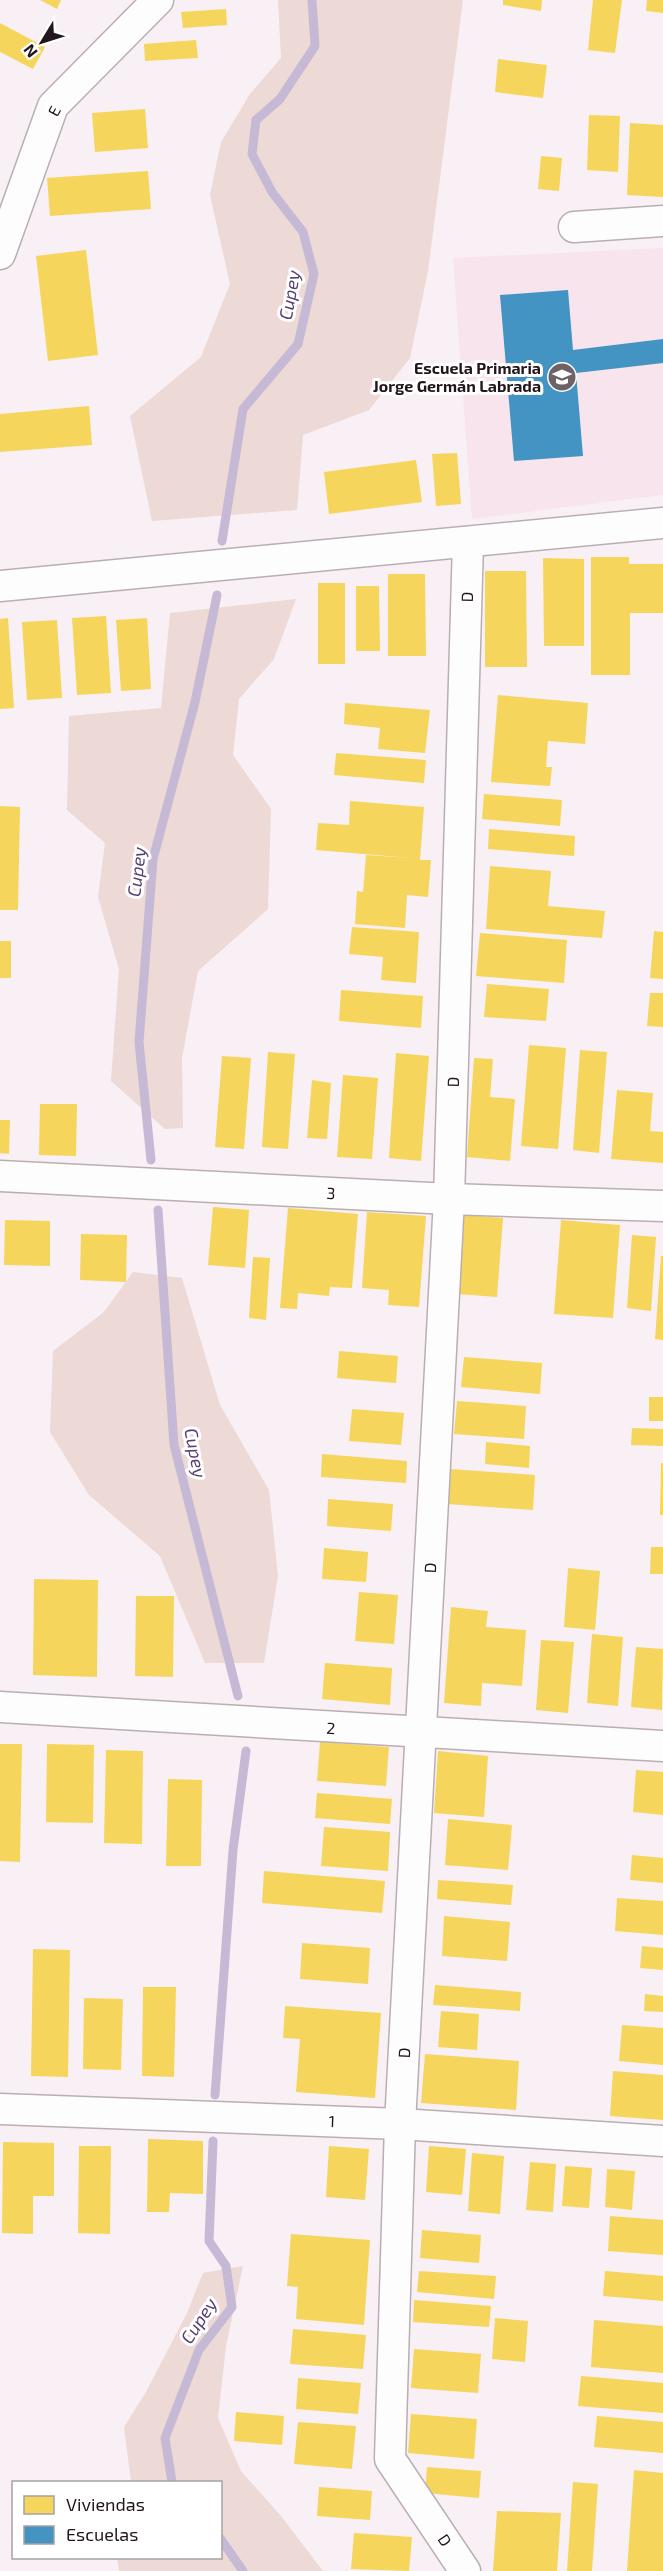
<svg xmlns="http://www.w3.org/2000/svg" width="663" height="2571" font-family="'Exo 2',sans-serif">
	<style>
		.built { fill: #f7e4ec }
		.green { fill: #edd9d5 }
		.homes { fill: #f6d55c }
		.schools { fill: #4393c3 }
		.lines { fill: none; stroke-linecap: round; stroke-linejoin: round }
		.stream { stroke: #c6b9d6; stroke-width: 9 }
		.minor-casing { stroke: #b9afb3; stroke-width: 33 }
		.minor { stroke: #fefdfd; stroke-width: 30 }
		.labels { text-anchor: middle; stroke-width: 6; stroke-linejoin: round; paint-order: stroke }
		.street-label { font-size: 16px; fill: #22151b; stroke: #fff }
		.poi-label { font-size: 16px; font-weight: bold; fill: #22151b; stroke: #fff; text-anchor: end }
		.water-label { font-size: 18px; font-style: italic; fill: #564174; stroke: #fff }
	</style>
	<rect width="100%" height="100%" fill="#f8f0f4"/>
	<path class="built" d="M663,248V495L472,519L453,258Z"/>
	<g class="green">
		<path d="M278,0H463L428,271L410,358L369,410L303,435L297,510L152,521L130,416L201,357L230,284L210,195L221,142L250,94L281,58Z"/>
		<path d="M296,599L274,659L239,699L233,755L271,809L268,909L198,971L182,1058L183,1128L165,1129L111,1081L119,969L98,897L105,843L67,810L69,716L161,708L170,613Z"/>
		<path d="M133,1272L182,1278L220,1405L269,1490L278,1576L264,1663H205L160,1556L89,1495L50,1432L53,1351L104,1312Z"/>
		<path d="M243,2266L226,2346L218,2418L241,2471L281,2516L323,2571H119L117,2558H220V2482H131L124,2427L146,2392L187,2313L203,2273Z"/>
	</g>
	<g class="homes">
		<path d="M40,0H61L57,9Z"/>
		<path d="M503,0H542L541,11L503,5Z"/>
		<path d="M593,0H622L615,53L588,50Z"/>
		<path d="M647,0H663V13L646,11Z"/>
		<path d="M226,9L227,25L183,28L181,12Z"/>
		<path d="M0,23L45,47L33,69L0,52Z"/>
		<path d="M196,40L198,58L145,61L144,44Z"/>
		<path d="M498,59L547,65L543,98L495,92Z"/>
		<path d="M145,109L148,148L95,152L92,113Z"/>
		<path d="M589,115L620,116L618,172L587,170Z"/>
		<path d="M630,123L663,125V197L627,195Z"/>
		<path d="M541,156L562,158L559,191L538,189Z"/>
		<path d="M148,171L151,209L50,216L47,178Z"/>
		<path d="M86,250L98,355L48,361L36,256Z"/>
		<path d="M89,406L92,445L0,452V414Z"/>
		<path d="M457,453L461,504L436,506L432,454Z"/>
		<path d="M416,460L422,502L329,514L324,472Z"/>
		<path d="M591,557H629V564H663V613H630V675H591Z"/>
		<path d="M543,558L584,559V646H544Z"/>
		<path d="M485,571H526L527,667H485Z"/>
		<path d="M388,574H425L426,656H388Z"/>
		<rect x="318" y="583" width="27" height="81"/>
		<path d="M356,586H379L380,651H356Z"/>
		<path d="M106,616L111,693L77,695L72,618Z"/>
		<path d="M8,618L14,708L0,709V619Z"/>
		<path d="M147,618L151,689L121,691L116,620Z"/>
		<path d="M57,620L62,698L27,700L22,622Z"/>
		<path d="M498,695L588,703L585,744L548,741L546,767H552L550,786L491,782Z"/>
		<path d="M345,703L430,710L425,753L378,749L380,728L344,724Z"/>
		<path d="M336,753L426,760L424,783L334,775Z"/>
		<path d="M484,794L562,800L560,826L482,819Z"/>
		<path d="M350,801L424,807L420,860H431L428,897L407,895L405,928L355,924L357,891L363,892L366,855L411,858L316,850L318,823L349,825Z"/>
		<path d="M0,806L20,807L18,910H0Z"/>
		<path d="M489,829L575,836L574,856L488,849Z"/>
		<path d="M490,866L551,871L548,906L605,911L602,938L486,929Z"/>
		<path d="M352,927L419,932L416,983L381,980L383,957L349,954Z"/>
		<path d="M654,931L663,932V979L650,978Z"/>
		<path d="M480,933L567,940L564,983L476,976Z"/>
		<rect x="0" y="941" width="11" height="37"/>
		<path d="M487,984L549,989L546,1021L484,1017Z"/>
		<path d="M341,990L423,996L421,1028L339,1021Z"/>
		<path d="M650,993H663V1027L647,1026Z"/>
		<path d="M529,1045L566,1048L558,1149L521,1146Z"/>
		<path d="M580,1050L607,1052L599,1153L573,1150Z"/>
		<path d="M268,1052L295,1054L288,1149L262,1147Z"/>
		<path d="M396,1053L429,1056L421,1161L389,1158Z"/>
		<path d="M222,1056L251,1058L244,1149L215,1147Z"/>
		<path d="M474,1058L493,1059L490,1097L515,1099L510,1161L467,1157Z"/>
		<path d="M343,1075L378,1078L372,1159L337,1157Z"/>
		<path d="M312,1080L331,1083L327,1139L307,1138Z"/>
		<path d="M617,1090L653,1093L650,1131L663,1132V1163L611,1159Z"/>
		<path d="M40,1104H77L76,1156L39,1155Z"/>
		<path d="M0,1120H10L9,1154L0,1153Z"/>
		<path d="M213,1207L249,1210L245,1268L208,1265Z"/>
		<path d="M288,1208L358,1214L352,1288L330,1287L329,1296L298,1293L297,1309L280,1308Z"/>
		<path d="M367,1212L426,1216L419,1307L388,1305L389,1290L362,1288Z"/>
		<path d="M464,1215L503,1218L497,1297L458,1294Z"/>
		<path d="M5,1220L50,1221V1266L4,1265Z"/>
		<path d="M561,1220L620,1225L613,1318L554,1314Z"/>
		<path d="M81,1234L127,1235L126,1282L80,1280Z"/>
		<path d="M632,1235L656,1237L651,1311L627,1308Z"/>
		<path d="M661,1256H663V1340L655,1339Z"/>
		<path d="M253,1257L270,1258L266,1320L249,1318Z"/>
		<path d="M339,1351L398,1356L396,1383L337,1378Z"/>
		<path d="M464,1357L542,1363L540,1394L461,1387Z"/>
		<rect x="649" y="1397" width="14" height="24"/>
		<path d="M457,1401L526,1406L524,1439L454,1434Z"/>
		<path d="M352,1409L404,1413L401,1445L349,1441Z"/>
		<path d="M632,1428L663,1429V1446L631,1445Z"/>
		<path d="M486,1442L530,1446L529,1468L485,1464Z"/>
		<path d="M322,1454L407,1461L406,1483L321,1477Z"/>
		<path d="M661,1463H663V1515H660Z"/>
		<path d="M450,1469L535,1475L533,1510L447,1504Z"/>
		<path d="M328,1499L393,1504L391,1531L327,1526Z"/>
		<path d="M651,1547H663V1574H650Z"/>
		<path d="M324,1548L368,1552L366,1582L322,1579Z"/>
		<path d="M568,1568L600,1571L595,1630L564,1627Z"/>
		<path d="M34,1579L98,1580L97,1677L33,1675Z"/>
		<path d="M359,1592L398,1595L394,1644L355,1641Z"/>
		<path d="M136,1596H174L173,1677L135,1676Z"/>
		<path d="M451,1607L488,1611L486,1627L526,1630L522,1686L482,1683L481,1706L444,1703Z"/>
		<path d="M592,1634L623,1637L618,1706L587,1703Z"/>
		<path d="M541,1640L574,1642L568,1713L536,1710Z"/>
		<path d="M636,1647L663,1649L662,1710L631,1707Z"/>
		<path d="M325,1663L392,1668L390,1705L322,1699Z"/>
		<path d="M320,1742L389,1747L386,1786L317,1781Z"/>
		<path d="M0,1744H22L20,1862L0,1861Z"/>
		<path d="M47,1744L94,1745L93,1823L46,1822Z"/>
		<path d="M106,1750L143,1751L142,1844L104,1843Z"/>
		<path d="M438,1751L488,1756L484,1817L434,1813Z"/>
		<path d="M636,1770L663,1772V1815L633,1812Z"/>
		<path d="M168,1779L202,1780L201,1866H166Z"/>
		<path d="M317,1793L392,1799L390,1824L315,1818Z"/>
		<path d="M448,1819L512,1825L508,1870L445,1865Z"/>
		<path d="M324,1827L390,1832L388,1871L321,1866Z"/>
		<path d="M632,1855L663,1858V1883L630,1880Z"/>
		<path d="M264,1871L385,1881L382,1913L262,1903Z"/>
		<path d="M438,1880L513,1885L511,1905L437,1899Z"/>
		<path d="M617,1898L663,1901V1935L615,1931Z"/>
		<path d="M444,1916L510,1922L507,1961L442,1956Z"/>
		<path d="M302,1943L370,1948L368,1984L300,1979Z"/>
		<path d="M642,1946L663,1948V1970L640,1968Z"/>
		<path d="M33,1949L70,1950L68,2077L31,2076Z"/>
		<path d="M435,1985L521,1992L520,2011L433,2005Z"/>
		<path d="M143,1987H176L174,2077L142,2076Z"/>
		<path d="M645,1994L663,1996V2012L644,2011Z"/>
		<path d="M84,1998L123,1999L121,2070L83,2069Z"/>
		<path d="M285,2006L381,2013L375,2098L296,2092L300,2039L283,2038Z"/>
		<path d="M441,2011L479,2014L477,2050L438,2047Z"/>
		<path d="M622,2025L663,2028V2065L619,2061Z"/>
		<path d="M425,2054L519,2061L516,2110L421,2103Z"/>
		<path d="M613,2071L663,2075V2120L610,2116Z"/>
		<path d="M148,2139L203,2141V2194L170,2193L169,2212H147Z"/>
		<path d="M3,2142L54,2143V2196H33V2234L2,2233Z"/>
		<path d="M79,2146H111L110,2234L78,2233Z"/>
		<path d="M329,2146L369,2149L365,2200L326,2197Z"/>
		<path d="M429,2146L466,2149L462,2195L426,2192Z"/>
		<path d="M472,2153L504,2156L500,2214L468,2211Z"/>
		<path d="M530,2162L556,2164L553,2212L526,2210Z"/>
		<path d="M565,2166L592,2168L589,2208L562,2206Z"/>
		<path d="M607,2169L635,2171L632,2210L605,2207Z"/>
		<path d="M610,2216L663,2220V2255L608,2251Z"/>
		<path d="M422,2230L481,2235L479,2263L420,2258Z"/>
		<path d="M291,2234L370,2240L364,2325L296,2319L298,2287L287,2286Z"/>
		<path d="M419,2271L496,2276L494,2299L417,2292Z"/>
		<path d="M605,2271L663,2276V2301L603,2296Z"/>
		<path d="M414,2300L491,2306L489,2327L413,2322Z"/>
		<path d="M495,2318L528,2321L525,2362L492,2359Z"/>
		<path d="M594,2320L663,2326V2373L591,2367Z"/>
		<path d="M293,2329L366,2335L363,2369L290,2364Z"/>
		<path d="M414,2349L481,2354L478,2393L411,2388Z"/>
		<path d="M581,2376L663,2383V2413L578,2406Z"/>
		<path d="M298,2378L361,2383L358,2414L296,2409Z"/>
		<path d="M236,2412L284,2416L282,2445L234,2441Z"/>
		<path d="M411,2414L477,2419L474,2459L408,2453Z"/>
		<path d="M597,2416L663,2422V2453L594,2447Z"/>
		<path d="M298,2422L356,2426L352,2469L294,2464Z"/>
		<path d="M427,2467L481,2471L479,2498L425,2493Z"/>
		<path d="M634,2470L663,2473V2571H627Z"/>
		<path d="M573,2482L598,2484L592,2571H567Z"/>
		<path d="M319,2487L372,2491L370,2520L317,2516Z"/>
		<path d="M497,2511L561,2513L557,2571H493Z"/>
		<path d="M354,2533L412,2537L409,2571L351,2569Z"/>
	</g>
	<path class="schools" d="M568,290L573,350L663,339V363L576,373L583,456L514,461L500,295Z"/>
	<g class="lines">
		<g class="stream">
			<path d="M222,541L243,409L298,344L314,274L303,232L272,192L252,154L256,120L280,99L315,46L312,0"/>
			<path d="M151,1160L139,1042L153,859L195,702L217,595"/>
			<path d="M158,1210L174,1445L238,1696"/>
			<path d="M215,2095L233,1850L246,1751"/>
			<path d="M172,2482L165,2438L199,2350L232,2307L226,2266L209,2241L213,2141"/>
			<path d="M220,2538L243,2571"/>
		</g>
		<g class="minor-casing">
			<g id="minor">
				<path d="M574,227L663,221"/>
				<path d="M0,254L53,106L158,0"/>
				<path d="M0,586L663,523"/>
				<path d="M0,1176L449,1199L663,1206"/>
				<path d="M0,1707L663,1746"/>
				<path d="M0,2109L400,2124L663,2141"/>
				<path d="M465,2571L390,2459L400,2124L449,1199L468,542"/>
			</g>
		</g>
		<use href="#minor" class="minor"/>
	</g>
	<defs>
		<g id="school-disc" transform="scale(1.5)"><circle r="9.5" fill="#6d6267" stroke="#fff"/><path d="M0-5L7-2L0 1L-7-2ZM-4 1L0 2.5L4 1V4Q0 6-4 4Z" fill="#fff"/></g>
	</defs>
	<g fill-rule="evenodd">
		<use href="#school-disc" x="562" y="377"/>
	</g>
	<g class="labels">
		<g class="street-label">
			<text transform="translate(54 111) rotate(-62)" y="6">E</text>
			<text transform="translate(467 597) rotate(-88)" y="6">D</text>
			<text transform="translate(453 1082) rotate(-88)" y="6">D</text>
			<text transform="translate(331 1193) rotate(3)" y="6">3</text>
			<text transform="translate(430 1568) rotate(-87)" y="6">D</text>
			<text transform="translate(331 1728) rotate(4)" y="6">2</text>
			<text transform="translate(404 2053) rotate(-87)" y="6">D</text>
			<text transform="translate(332 2121) rotate(2)" y="6">1</text>
			<text transform="translate(445 2540) rotate(56)" y="6">D</text>
		</g>
		<g class="poi-label">
			<text x="541" y="374">Escuela Primaria<tspan x="541" dy="18">Jorge Germán Labrada</tspan></text>
		</g>
		<g class="water-label">
			<text transform="translate(290 295) rotate(-80)" y="6">Cupey</text>
			<text transform="translate(137 872) rotate(-83)" y="6">Cupey</text>
			<text transform="translate(195 1453) rotate(79)" y="6">Cupey</text>
			<text transform="translate(199 2321) rotate(-57)" y="6">Cupey</text>
		</g>
	</g>
	<rect x="12" y="2481" width="210" height="78" fill="#ffffff" stroke="#a7a1a4" stroke-width="1.5"/>
	<rect x="24" y="2496" width="30" height="18" fill="#f6d55c" stroke="#a7a1a4" stroke-width="1.5"/>
	<text x="66" y="2511" font-size="18" fill="#22151b">Viviendas</text>
	<rect x="24" y="2526" width="30" height="18" fill="#4393c3" stroke="#a7a1a4" stroke-width="1.5"/>
	<text x="66" y="2541" font-size="18" fill="#22151b">Escuelas</text>
	<g transform="translate(42 42) rotate(232)" stroke="#ffffff" stroke-width="4.5" paint-order="stroke">
	<path d="M0-4.5L10 22L0 15L-10 22Z" fill="#22151b"/>
	<text y="-9" font-size="16" font-weight="bold" text-anchor="middle" fill="#22151b">N</text>
	</g>
</svg>
